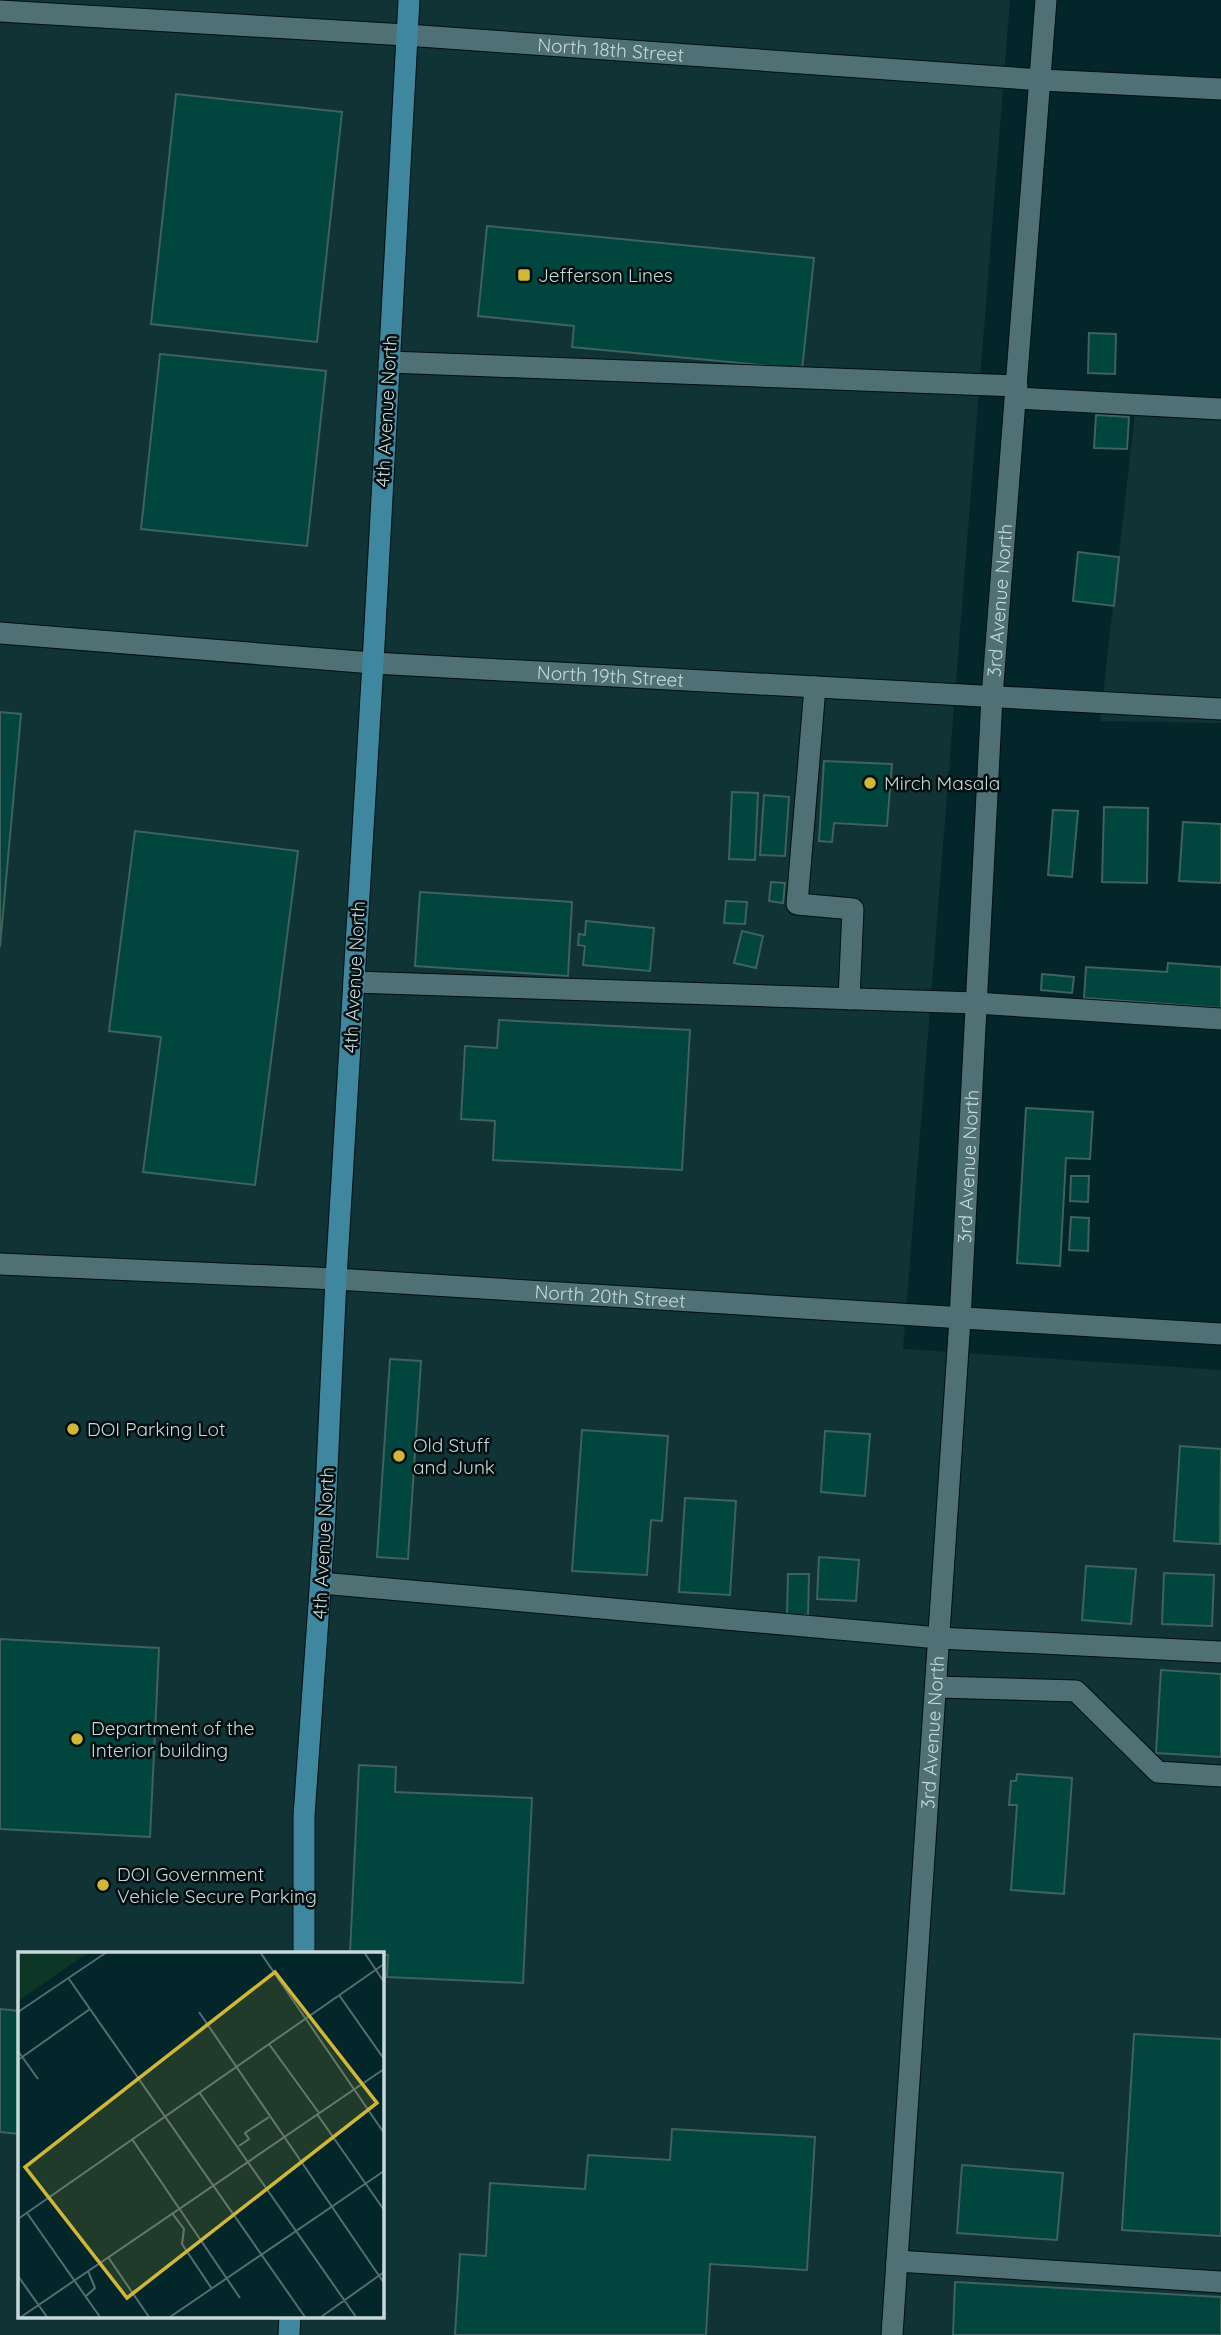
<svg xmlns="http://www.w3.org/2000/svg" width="1221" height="2335" font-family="Quicksand,sans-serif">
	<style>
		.built { fill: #103336; fill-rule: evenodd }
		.building { fill: #00453e; stroke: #40615c; stroke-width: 2 }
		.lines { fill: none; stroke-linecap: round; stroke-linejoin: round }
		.minor-casing { stroke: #000e11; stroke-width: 23 }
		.major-casing { stroke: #000e11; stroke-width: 23 }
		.minor { stroke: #4f7175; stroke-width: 21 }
		.major { stroke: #3e879f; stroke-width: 21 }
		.poi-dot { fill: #d0b736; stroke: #020d0e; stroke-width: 2.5 }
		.labels { text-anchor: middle; stroke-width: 5; stroke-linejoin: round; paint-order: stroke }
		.street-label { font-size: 19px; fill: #c7d9db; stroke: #020d0e }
		.poi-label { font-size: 19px; fill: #c7d9db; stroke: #020d0e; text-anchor: start }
		.inset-road { fill: none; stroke: #516e71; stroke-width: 2 }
		.view { fill: #d0b736; fill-opacity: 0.15; stroke: #d0b736; stroke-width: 3.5 }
		.inset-edge { fill: none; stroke: #c7d9db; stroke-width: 3.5 }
	</style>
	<rect width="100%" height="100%" fill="#03262a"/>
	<g class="built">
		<path d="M0,0H1010L903,1349L1221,1370V2335H0ZM19,1954H382V2316H19Z"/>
		<path d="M1136,404L1221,409V723L1100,721Z"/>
	</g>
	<g class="building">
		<path d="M176,94L342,112L317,342L151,324Z"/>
		<path d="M487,226L814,258L802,369L572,347L574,326L478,316Z"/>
		<path d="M1089,333L1116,334L1115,374L1088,373Z"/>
		<path d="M160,354L326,371L307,546L141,529Z"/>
		<path d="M1096,415L1129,417L1127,449L1094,448Z"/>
		<path d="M1078,552L1119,557L1114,606L1073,601Z"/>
		<path d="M0,712L21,714L0,947Z"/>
		<path d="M824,761L892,764L887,826L834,823L832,842L819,841Z"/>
		<path d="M732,792L758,793L755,860L729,859Z"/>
		<path d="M764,795L789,797L785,856L760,855Z"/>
		<path d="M1104,807L1148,808L1147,883L1102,882Z"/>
		<path d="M1053,810L1078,811L1072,877L1048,875Z"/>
		<path d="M1183,822L1221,824V883L1179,881Z"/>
		<path d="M135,831L298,851L255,1185L143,1172L161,1037L109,1031Z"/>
		<path d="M771,882L785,883L783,903L769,901Z"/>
		<path d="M420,892L572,902L568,976L415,966Z"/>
		<path d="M726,901L747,902L745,924L724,923Z"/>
		<path d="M586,921L654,928L650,971L583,965L585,946L578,945L579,934L585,935Z"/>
		<path d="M742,931L763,936L756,968L734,963Z"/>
		<path d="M1168,963L1221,967V1008L1084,998L1086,967L1167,972Z"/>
		<path d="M1042,974L1074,977L1072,993L1041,990Z"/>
		<path d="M499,1020L690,1030L682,1170L493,1160L495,1121L461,1119L465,1046L497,1048Z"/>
		<path d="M1026,1108L1093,1112L1090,1159L1066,1158L1060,1266L1017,1263Z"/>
		<path d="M1071,1176H1089L1088,1202L1070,1201Z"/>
		<path d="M1071,1217L1089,1218L1088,1251L1069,1250Z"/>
		<path d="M390,1359L421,1361L408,1559L377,1557Z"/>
		<path d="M582,1430L668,1436L662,1521L651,1520L647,1575L572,1571Z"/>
		<path d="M825,1431L870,1434L865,1496L821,1492Z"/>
		<path d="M1180,1446L1221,1449L1220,1544L1174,1541Z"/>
		<path d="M685,1498L736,1501L730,1595L679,1592Z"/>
		<path d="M819,1557L859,1560L856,1601L817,1599Z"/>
		<path d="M1086,1566L1136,1569L1131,1624L1082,1620Z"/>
		<path d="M1164,1573L1214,1575L1212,1626L1162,1624Z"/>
		<path d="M788,1574H809L808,1615H787Z"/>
		<path d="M0,1639L159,1648L150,1837L0,1829Z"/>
		<path d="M1161,1670L1221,1674V1757L1156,1753Z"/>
		<path d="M359,1765L396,1767L395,1792L532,1798L523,1983L387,1977L388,1955L350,1953Z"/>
		<path d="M1017,1774L1072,1778L1064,1894L1011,1890L1017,1805H1009L1011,1781H1016Z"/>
		<path d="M0,2009L19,2011V2134L0,2132Z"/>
		<path d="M1134,2034L1221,2039V2236L1122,2230Z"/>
		<path d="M672,2129L815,2137L807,2270L710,2264L706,2335H455L460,2254L486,2256L490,2183L585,2189L588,2155L670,2160Z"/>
		<path d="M962,2165L1063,2173L1057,2240L957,2233Z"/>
		<path d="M955,2282L1221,2297V2335H953Z"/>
	</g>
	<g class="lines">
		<g class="minor-casing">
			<g id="minor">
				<path id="s1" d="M0,11L406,35L1042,80L1221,89"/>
				<path d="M389,362L1017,386"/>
				<path d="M1016,398L1221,409"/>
				<path id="s2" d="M0,633L373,663L1221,709"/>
				<path d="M815,687L797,904L853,909L849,999"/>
				<path d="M354,982L976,1003L1221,1019"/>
				<path id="s3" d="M0,1264L336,1279L1221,1334"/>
				<path d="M321,1583L939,1638L1221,1652"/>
				<path d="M936,1687L1076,1691L1158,1772L1221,1776"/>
				<path d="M897,2261L1221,2282"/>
				<path id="s4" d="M892,2335L960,1319L992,697L1046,0"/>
			</g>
		</g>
		<g class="major-casing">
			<g id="major">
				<path d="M304,1954V1816L324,1533L336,1279L373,663L409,0"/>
				<path d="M289,2335L290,2316"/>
			</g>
		</g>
		<use href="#minor" class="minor"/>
		<use href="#major" class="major"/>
	</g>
	<g class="poi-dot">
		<rect x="517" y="268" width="14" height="14" rx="3.5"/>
		<circle cx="870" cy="783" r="7"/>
		<circle cx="73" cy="1429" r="7"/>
		<circle cx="399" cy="1456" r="7"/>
		<circle cx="77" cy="1739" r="7"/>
		<circle cx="103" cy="1885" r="7"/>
	</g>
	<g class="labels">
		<g class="street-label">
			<text dy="7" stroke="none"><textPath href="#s1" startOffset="612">North 18th Street</textPath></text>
			<text transform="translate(386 411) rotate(-87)" y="7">4th Avenue North</text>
			<text dy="7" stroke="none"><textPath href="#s4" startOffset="1738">3rd Avenue North</textPath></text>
			<text dy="7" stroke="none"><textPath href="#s2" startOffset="612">North 19th Street</textPath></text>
			<text transform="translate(354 977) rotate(-87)" y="7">4th Avenue North</text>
			<text dy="7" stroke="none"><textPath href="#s4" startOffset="1171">3rd Avenue North</textPath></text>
			<text dy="7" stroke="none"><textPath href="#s3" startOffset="611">North 20th Street</textPath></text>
			<text transform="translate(323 1543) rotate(-87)" y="7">4th Avenue North</text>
			<text dy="7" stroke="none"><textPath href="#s4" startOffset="604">3rd Avenue North</textPath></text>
		</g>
		<g class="poi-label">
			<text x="538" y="282">Jefferson Lines</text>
			<text x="884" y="790">Mirch Masala</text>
			<text x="87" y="1436">DOI Parking Lot</text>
			<text x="413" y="1452">Old Stuff<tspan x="413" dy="22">and Junk</tspan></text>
			<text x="91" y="1735">Department of the<tspan x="91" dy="22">Interior building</tspan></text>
			<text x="117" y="1881">DOI Government<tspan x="117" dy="22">Vehicle Secure Parking</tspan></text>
		</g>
	</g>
	<g transform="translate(18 1952)">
		<rect width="366" height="366" fill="#03262a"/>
		<path d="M0,0H71L0,49Z" fill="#0c3726"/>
		<path class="inset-road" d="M242,0L366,181M346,0L366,30M51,27L287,365M321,43L366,107M0,60L89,0M181,60L366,331M251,92L301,161M0,99L20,127M0,108L72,57M181,140L338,365M299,162L366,258M114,187L222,346M221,194L231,187L227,181L251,165M9,261L82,365M154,261L166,277L164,292L194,337M0,267L366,12M90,305L131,365M0,324L29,365M67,345L77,336L70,319M3,365L366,117M152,365L366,219M303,365L366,320"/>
		<path class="view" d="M257,20L359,151L109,346L7,215Z"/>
		<rect width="366" height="366" class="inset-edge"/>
	</g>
</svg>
